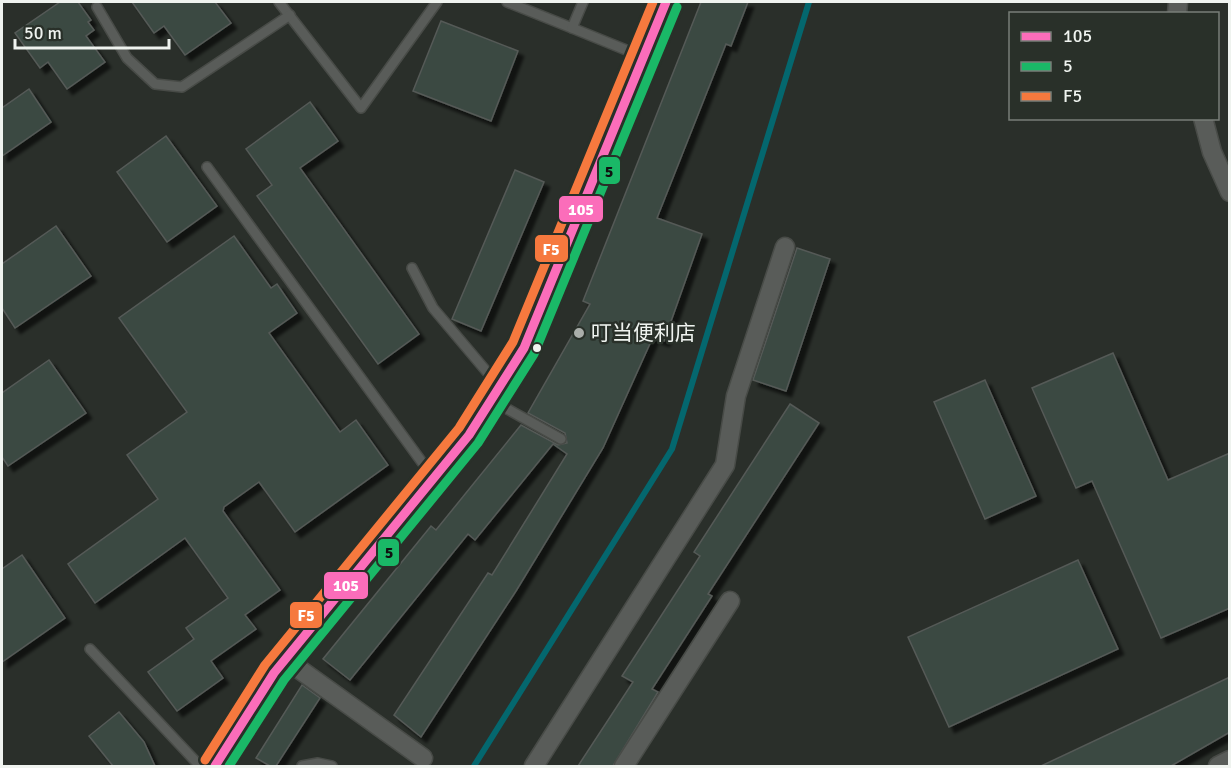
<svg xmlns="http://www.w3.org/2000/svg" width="1231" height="768" font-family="Signika,'Noto Sans SC',sans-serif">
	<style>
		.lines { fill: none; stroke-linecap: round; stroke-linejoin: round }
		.stream { stroke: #04676e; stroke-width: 6 }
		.building { fill: #3b4843; stroke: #555a57; stroke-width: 1.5; filter: url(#shadow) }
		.lane-casing { stroke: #484b47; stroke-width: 12 }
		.street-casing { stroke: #484b47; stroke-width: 21 }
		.secondary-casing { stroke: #484b47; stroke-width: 28 }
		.lane { stroke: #595c59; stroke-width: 9 }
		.street { stroke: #595c59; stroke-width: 18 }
		.secondary { stroke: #595c59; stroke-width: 26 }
		.bus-1-casing { stroke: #293029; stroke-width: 14 }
		.bus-2-casing { stroke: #293029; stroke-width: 14 }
		.bus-3-casing { stroke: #293029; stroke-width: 14 }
		.bus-1 { stroke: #fb6dba; stroke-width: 9 }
		.bus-2 { stroke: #1ab867; stroke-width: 9 }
		.bus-3 { stroke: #f6793e; stroke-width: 9 }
		.poi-dot { fill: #aaaeaa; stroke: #293029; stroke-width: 2 }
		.bus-dot { fill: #eff3ef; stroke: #293029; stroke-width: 2 }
		.labels { text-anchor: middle; stroke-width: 5; stroke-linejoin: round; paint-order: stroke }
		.poi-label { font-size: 21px; fill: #eff3ef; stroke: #293029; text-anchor: start }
		.line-badge { stroke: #293029; stroke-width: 2 }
		.badge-label { font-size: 16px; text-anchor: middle; font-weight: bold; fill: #fff }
		.pale-badge-label { font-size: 16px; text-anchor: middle; font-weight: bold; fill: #111 }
	</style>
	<defs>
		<filter id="shadow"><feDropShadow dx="5.5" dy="5.5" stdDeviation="1.5" flood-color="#0009"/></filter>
	</defs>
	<rect width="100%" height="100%" fill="#2a2f2a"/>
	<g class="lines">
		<path class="stream" d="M474,766L672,449L809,2"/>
	</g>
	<g class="building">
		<path d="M60,2H78L91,20L88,22L94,30L86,36L105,62L67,89L48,62L40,68L15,33Z"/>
		<path d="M132,2H215L231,23L185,55L164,26L154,33Z"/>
		<path d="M701,2H748L731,46L726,44L657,218L702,234L664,341L653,337L603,448L516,591L421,737L394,715L488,573L492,575L567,454L553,444L475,540L468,534L350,680L323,659L431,526L436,530L521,425L558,445L567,443L565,433L528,413L590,304L583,301Z"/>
		<path d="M441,21L518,51L491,121L413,91Z"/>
		<path d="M29,89L51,122L2,156V108Z"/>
		<path d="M310,102L338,141L300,168L419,334L378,364L257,196L272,185L246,149Z"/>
		<path d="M166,136L217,206L167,242L117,172Z"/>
		<path d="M515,170L544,182L481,331L452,319Z"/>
		<path d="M56,226L91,276L15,328L2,308V264Z"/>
		<path d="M234,236L271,288L277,284L297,313L269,333L340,432L356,420L388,465L295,532L259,482L224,507L223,511L280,590L245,615L256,629L211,661L223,678L177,711L148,672L194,639L186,628L228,598L185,538L95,603L68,564L158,499L127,455L187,412L119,318Z"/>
		<path d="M797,248L830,259L786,391L753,380Z"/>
		<path d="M1113,353L1168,480L1230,453V608L1161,638L1092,481L1076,488L1032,388Z"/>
		<path d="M49,360L86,413L8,466L2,457V393Z"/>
		<path d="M985,380L1036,496L985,519L934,402Z"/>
		<path d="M790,404L819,423L708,594L712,596L652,689L658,692L613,766H578L633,682L622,676L700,556L694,552Z"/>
		<path d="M22,555L65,618L2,662V569Z"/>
		<path d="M1078,560L1118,649L949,727L908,637Z"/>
		<path d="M1230,677V732L1171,766H1041Z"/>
		<path d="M302,685L320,698L276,766H270L256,758Z"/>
		<path d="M119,712L144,742L155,766H113L89,736Z"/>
	</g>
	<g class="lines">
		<g class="lane-casing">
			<g id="lane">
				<path d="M279,2L361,108L437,2"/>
				<path d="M507,2L572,28"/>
				<path d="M583,2L572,28L641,56"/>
				<path d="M97,7L127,58L155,84L182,87L290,15"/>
				<path d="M207,167L432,476"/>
				<path d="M412,268L433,308L498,385"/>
				<path d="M493,401L561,439"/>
				<path d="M90,649L200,766"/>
				<path d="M302,766L318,763L332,766"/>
			</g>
		</g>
		<g class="street-casing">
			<g id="street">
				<path d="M1177,14L1178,2"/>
				<path d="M1203,118L1212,152L1230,192"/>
				<path d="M285,659L423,758"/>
				<path d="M534,766L725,465L736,396L785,247"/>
				<path d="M624,766L730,601"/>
				<path d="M1218,766L1230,760"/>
			</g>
		</g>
		<g class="secondary-casing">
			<path id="secondary" d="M215,766L274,673L469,435L524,348L666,2"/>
		</g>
		<use href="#lane" class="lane"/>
		<use href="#street" class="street"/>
		<use href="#secondary" class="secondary"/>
		<g class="bus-1-casing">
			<path id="bus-1" d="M215,766L274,673L469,435L524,348L666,2"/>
		</g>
		<g class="bus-2-casing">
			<path id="bus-2" d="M229,766L284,680L478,443L534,354L677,7"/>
		</g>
		<g class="bus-3-casing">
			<path id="bus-3" d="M205,760L265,665L459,428L513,342L653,2"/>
		</g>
		<use href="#bus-1" class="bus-1"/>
		<use href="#bus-2" class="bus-2"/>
		<use href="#bus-3" class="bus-3"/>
	</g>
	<circle class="poi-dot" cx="579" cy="333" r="6"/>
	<circle class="bus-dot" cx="537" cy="348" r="5"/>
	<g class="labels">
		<g class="poi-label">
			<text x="591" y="340">叮当便利店</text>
		</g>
	</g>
	<g class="line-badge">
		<rect x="598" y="156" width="23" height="29" rx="6" fill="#1ab867"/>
		<rect x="558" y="195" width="46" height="28" rx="6" fill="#fb6dba"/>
		<rect x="534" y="234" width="35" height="29" rx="6" fill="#f6793e"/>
		<rect x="377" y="538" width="23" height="29" rx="6" fill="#1ab867"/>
		<rect x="323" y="571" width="46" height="29" rx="6" fill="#fb6dba"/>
		<rect x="289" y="601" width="34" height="28" rx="6" fill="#f6793e"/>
	</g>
	<g class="badge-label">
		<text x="581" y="215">105</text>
		<text x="551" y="255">F5</text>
		<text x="346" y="591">105</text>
		<text x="306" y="621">F5</text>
	</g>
	<g class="pale-badge-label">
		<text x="609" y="177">5</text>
		<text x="389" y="558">5</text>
	</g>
	<rect width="1231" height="768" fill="none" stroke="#eff3ef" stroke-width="6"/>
	<rect x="1009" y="12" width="210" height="108" fill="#293029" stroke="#787e78" stroke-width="1.5"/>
	<rect x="1021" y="32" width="30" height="9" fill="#fb6dba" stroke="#787e78" stroke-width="1.5"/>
	<text x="1063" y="42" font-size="18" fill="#eff3ef">105</text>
	<rect x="1021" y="62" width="30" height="9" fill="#1ab867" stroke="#787e78" stroke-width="1.5"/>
	<text x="1063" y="72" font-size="18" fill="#eff3ef">5</text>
	<rect x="1021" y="92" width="30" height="9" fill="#f6793e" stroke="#787e78" stroke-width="1.5"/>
	<text x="1063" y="102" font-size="18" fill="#eff3ef">F5</text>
	<path d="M15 39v9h154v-9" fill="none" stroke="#eff3ef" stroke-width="3"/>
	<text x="24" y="39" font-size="18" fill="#eff3ef" stroke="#293029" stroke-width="4.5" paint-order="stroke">50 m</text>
</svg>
